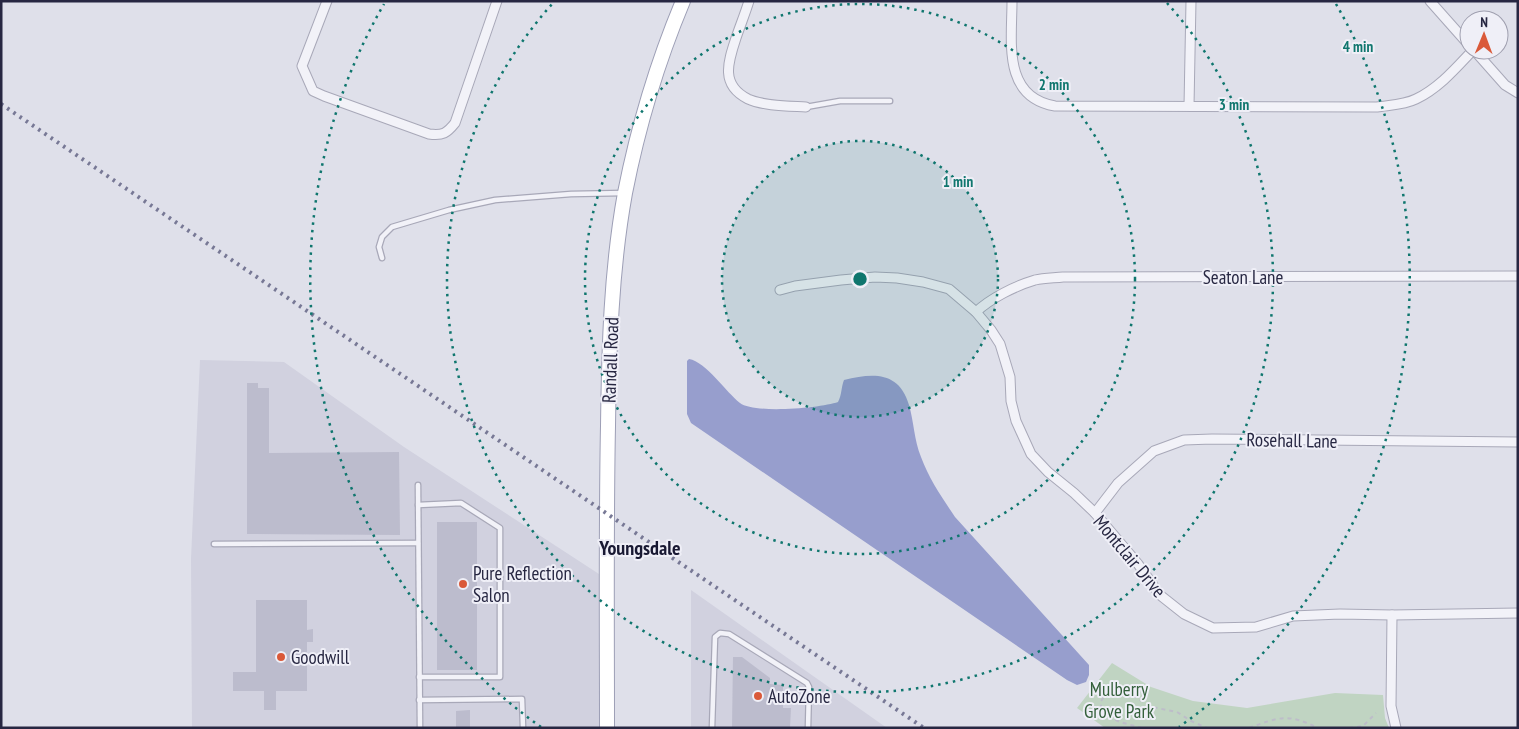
<svg xmlns="http://www.w3.org/2000/svg" width="1519" height="729" font-family="'PT Sans Narrow',sans-serif">
	<style>
		.built { fill: #d1d1df }
		.green { fill: #c0d4c2 }
		.water { fill: #979ecd }
		.building { fill: #bcbccd }
		.lines { fill: none; stroke-linecap: round; stroke-linejoin: round }
		.service-casing { stroke: #a8a8b8; stroke-width: 7 }
		.minor-casing { stroke: #a8a8b8; stroke-width: 11 }
		.primary-casing { stroke: #9d9fb6; stroke-width: 16 }
		.path { stroke: #bdbdc9; stroke-width: 2; stroke-dasharray: 4 4; stroke-linecap: butt }
		.service { stroke: #f2f2f8; stroke-width: 4.5 }
		.minor { stroke: #f2f2f8; stroke-width: 9 }
		.primary { stroke: #fff; stroke-width: 14 }
		.rail { stroke: #777895; stroke-width: 4; stroke-dasharray: 2.5 5; stroke-linecap: butt }
		.ring { fill: none; stroke: #0f766e; stroke-width: 2.5; stroke-dasharray: 2.5 5 }
		.poi-dot { fill: #da5939; stroke: #efeff7; stroke-width: 2 }
		.labels { text-anchor: middle; stroke-width: 4; stroke-linejoin: round; paint-order: stroke }
		.street-label { font-size: 19px; fill: #272742; stroke: #efeff7 }
		.poi-label { font-size: 19px; fill: #272742; stroke: #efeff7; text-anchor: start }
		.park-label { font-size: 19px; fill: #335f3a; stroke: #efeff7 }
		.neighbourhood-label { font-size: 20px; font-weight: bold; fill: #191933; stroke: #efeff7 }
		.centre { fill: #0f766e; stroke: #efeff7; stroke-width: 2.5 }
		.ring-label { font-size: 15px; text-anchor: middle; font-weight: bold; fill: #0f766e; stroke: #efeff7; stroke-width: 4; stroke-linejoin: round; paint-order: stroke }
	</style>
	<rect width="100%" height="100%" fill="#dfe0ea"/>
	<g class="built">
		<path d="M200,360L284,362L404,447L599,574V728H192L191,559Z"/>
		<path d="M691,590L887,728H691Z"/>
	</g>
	<path class="green" d="M1112,663L1151,687L1193,701L1247,708L1335,693L1383,695L1385,718L1389,728H1105L1077,708Z"/>
	<path class="water" d="M689,359C706,362 726,392 740,403C754,414 821,408 838,402C842,395 841,387 844,380C873,373 899,371 909,405C914,422 914,440 921,457C929,479 943,499 955,517L1089,665V675L1086,682L1077,685L1067,680L691,423L687,414V361Z"/>
	<g class="building">
		<path d="M247,383H258V388H269V453L399,452L400,535L247,534Z"/>
		<rect x="437" y="522" width="40" height="148"/>
		<path d="M256,600H307V630L313,629V642H307V691H276V710H264V691H233V672H256Z"/>
		<path d="M733,657H742L770,678V684L783,685V708H791L790,728H732Z"/>
		<path d="M470,710V728H456V711Z"/>
	</g>
	<g class="lines">
		<g class="service-casing">
			<g id="service">
				<path d="M806,107L840,101H890"/>
				<path d="M382,258L379,247L382,237L392,227L449,210L495,200L571,194L624,193"/>
				<path d="M418,485L420,728"/>
				<path d="M418,505L461,503L500,528V677H419"/>
				<path d="M214,544L418,543"/>
				<path d="M419,700L522,699L523,728"/>
				<path d="M712,728L715,637L720,633L729,634L807,683L809,687L808,728"/>
			</g>
		</g>
		<g class="minor-casing">
			<g id="minor">
				<path d="M327,1L302,66L313,91L324,96L429,134C443,136 447,133 455,123L497,1"/>
				<path d="M749,1C745,14 740,26 736,38C728,62 720,85 748,99C763,106 789,106 806,107"/>
				<path d="M1012,1C1012,41 1002,97 1055,106L1377,107C1389,105 1404,105 1416,99C1439,88 1456,68 1473,50"/>
				<path d="M1430,1L1469,45"/>
				<path d="M1474,50L1505,85L1518,93"/>
				<path d="M1189,106L1191,1"/>
				<path d="M780,290L795,286L841,280L875,277L897,278L923,282L949,289L976,312L991,330L1000,344L1010,377L1011,401L1016,421L1031,454L1048,472L1074,493L1095,513L1138,564L1160,595L1184,614L1213,628L1256,627L1293,616L1340,614L1392,615L1518,613"/>
				<path d="M976,312C991,298 1015,286 1035,280C1044,278 1054,278 1063,277L1518,276"/>
				<path d="M1095,513L1118,483L1154,451L1184,440L1212,439L1518,442"/>
				<path d="M1392,615L1391,706L1396,728"/>
			</g>
		</g>
		<g class="primary-casing">
			<path id="primary" d="M607,728C607,627 606,526 608,426C609,348 611,270 625,193C638,127 657,63 683,1"/>
		</g>
		<g class="path">
			<path d="M1142,728L1120,722L1101,713V701L1111,688H1120L1152,707L1177,712L1191,721L1207,728"/>
			<path d="M1249,728C1279,717 1288,713 1318,728"/>
			<path d="M1349,728L1363,726L1376,713"/>
		</g>
		<use href="#service" class="service"/>
		<use href="#minor" class="minor"/>
		<use href="#primary" class="primary"/>
		<path class="rail" d="M1,104L924,728"/>
	</g>
	<circle cx="860" cy="279" r="138" fill="#0f766e" fill-opacity=".12"/>
	<g class="ring">
		<circle cx="860" cy="279" r="138"/>
		<circle cx="860" cy="279" r="275"/>
		<path d="M1167 3A413 413 0 1 1 553 3"/>
		<path d="M541 727A550 550 0 0 1 384 4M1336 4A550 550 0 0 1 1179 727"/>
	</g>
	<g class="poi-dot">
		<circle cx="463" cy="584" r="5"/>
		<circle cx="281" cy="657" r="5"/>
		<circle cx="758" cy="696" r="5"/>
	</g>
	<g class="labels">
		<g class="street-label">
			<text x="1243" y="284">Seaton Lane</text>
			<text transform="translate(610 360) rotate(-88)" y="7">Randall Road</text>
			<text transform="translate(1292 440) rotate(1)" y="7">Rosehall Lane</text>
			<text transform="translate(1130 556) rotate(50)" y="7">Montclair Drive</text>
		</g>
		<g class="poi-label">
			<text x="473" y="580">Pure Reflection<tspan x="473" dy="22">Salon</tspan></text>
			<text x="291" y="664">Goodwill</text>
			<text x="768" y="703">AutoZone</text>
		</g>
		<g class="park-label">
			<text x="1119" y="696">Mulberry<tspan x="1119" dy="22">Grove Park</tspan></text>
		</g>
		<g class="neighbourhood-label">
			<text x="640" y="555">Youngsdale</text>
		</g>
	</g>
	<circle cx="860" cy="279" r="8" class="centre"/>
	<g class="ring-label">
		<text x="1358" y="52">4 min</text>
		<text x="1054" y="90">2 min</text>
		<text x="1234" y="110">3 min</text>
		<text x="958" y="187">1 min</text>
	</g>
	<rect width="1519" height="729" fill="none" stroke="#272742" stroke-width="5"/>
	<g transform="translate(1484 35) rotate(1)"><circle r="24" fill="#efeff7" stroke="#9f9faf"/>
	<path d="M0-4L9 19L0 12L-9 19Z" fill="#da5939"/>
	<text y="-8" font-size="14" font-weight="bold" text-anchor="middle" fill="#272742">N</text>
	</g>
</svg>
